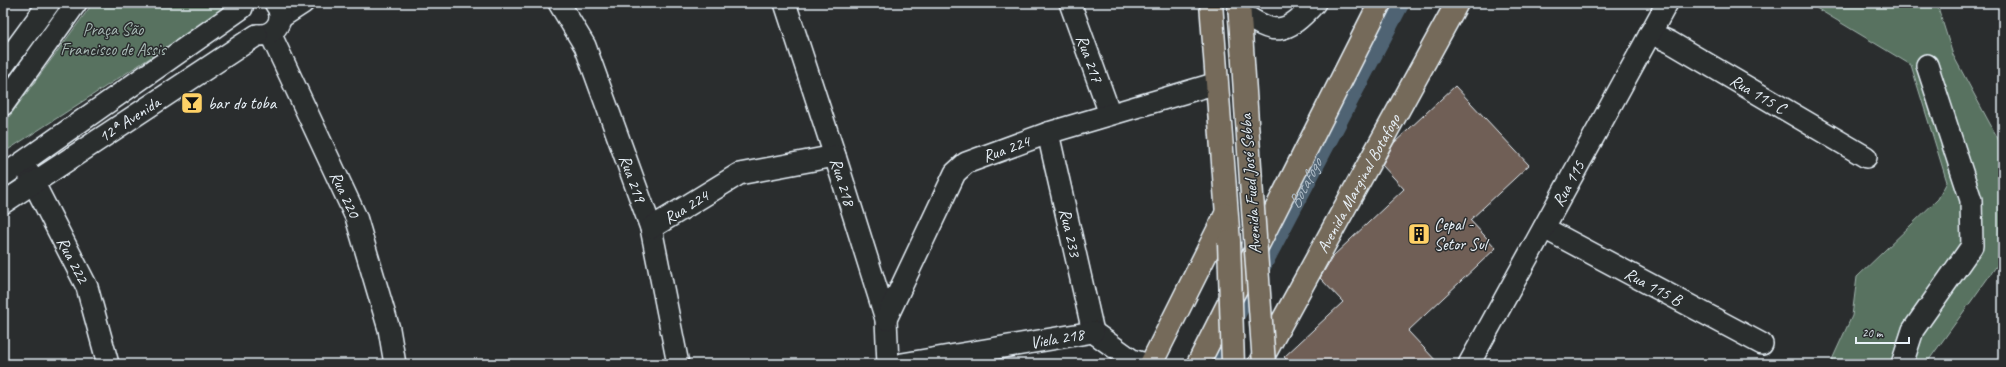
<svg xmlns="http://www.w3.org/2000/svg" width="2006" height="367" font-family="Caveat,sans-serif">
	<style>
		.green { fill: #587260; stroke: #a0b2ac }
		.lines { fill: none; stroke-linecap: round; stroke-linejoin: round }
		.canal { stroke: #4f6373; stroke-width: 19 }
		.building { fill: #6f5f56; stroke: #e8f1f8 }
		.minor-casing { stroke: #e8f1f8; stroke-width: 24 }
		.major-casing { stroke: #e8f1f8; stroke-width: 25 }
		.minor { stroke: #2a2d2e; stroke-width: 21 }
		.major { stroke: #746a5a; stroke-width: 22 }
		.major-bridge-casing { stroke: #e8f1f8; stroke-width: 25; stroke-linecap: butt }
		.major-bridge { stroke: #746a5a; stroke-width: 22 }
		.labels { text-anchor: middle; stroke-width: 3; stroke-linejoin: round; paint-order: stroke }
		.park-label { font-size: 17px; fill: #a7b8b4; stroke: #2a2d2e }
		.street-label { font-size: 17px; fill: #e8f1f8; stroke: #2a2d2e }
		.poi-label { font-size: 17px; fill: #e8f1f8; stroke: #2a2d2e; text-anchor: start }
		.water-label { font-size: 18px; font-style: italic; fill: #abb8c3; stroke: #2a2d2e }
	</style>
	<rect width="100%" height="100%" fill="#2a2d2e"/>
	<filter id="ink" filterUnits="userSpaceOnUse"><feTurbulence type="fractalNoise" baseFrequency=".025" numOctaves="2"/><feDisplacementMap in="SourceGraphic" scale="8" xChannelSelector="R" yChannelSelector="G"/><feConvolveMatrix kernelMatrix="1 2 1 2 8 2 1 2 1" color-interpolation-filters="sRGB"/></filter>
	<g filter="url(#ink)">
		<g class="green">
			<path d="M93,3H227L230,6L3,153V125Z"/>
			<path d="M1808,3L1937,4L1953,55L2003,148V257L1926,364H1830L1852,316L1857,277L1938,199L1947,182L1911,65Z"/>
		</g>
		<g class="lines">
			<path class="canal" id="s1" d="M1210,364L1400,3"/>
		</g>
		<path class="building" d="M1455,86L1529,165L1470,220L1496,248L1408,331L1439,364H1291L1284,357L1343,302L1320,278L1333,256L1404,189L1382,165L1394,143Z"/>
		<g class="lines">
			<g class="minor-casing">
				<g id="minor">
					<path id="s2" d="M559,3L585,46L651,228L678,364"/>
					<path id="s3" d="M785,3L835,156L886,319L888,364"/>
					<path id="s4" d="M1070,3L1110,114"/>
					<path d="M1239,11C1275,36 1285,36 1315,3"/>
					<path d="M280,18L303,3"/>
					<path id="s5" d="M270,33L356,217L389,329L395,364"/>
					<path id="s6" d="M1650,33L1670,42L1866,157"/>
					<path d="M258,35C276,36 287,18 275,3"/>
					<path d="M3,66L49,3"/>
					<path d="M3,105L76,3"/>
					<path id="s7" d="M1048,133L1093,332"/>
					<path id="s8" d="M27,170L87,287L108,364"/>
					<path d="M3,176L242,8"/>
					<path d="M3,203L257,35"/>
					<path id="s9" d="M651,228L739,174L835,156"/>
					<path id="s10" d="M1544,228L1762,344"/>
					<path id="s11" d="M886,319L955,173L966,163L1048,133L1217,83"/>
					<path d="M1093,332L1132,360L1146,364"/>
					<path id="s12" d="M902,364L1093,332"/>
					<path id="s13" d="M1469,364L1667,3"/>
					<path d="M1902,364L1913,330L1972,246L1971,200L1927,65"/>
				</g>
			</g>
			<g class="major-casing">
				<g id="major">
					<path d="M1211,3L1229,242"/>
					<path d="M1239,3L1251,181"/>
					<path d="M1151,364L1226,214"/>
					<path d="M1198,364L1380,3"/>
					<path id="s14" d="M1259,364L1457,3"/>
				</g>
			</g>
			<use href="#minor" class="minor"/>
			<use href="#major" class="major"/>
			<g class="major-bridge-casing">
				<g id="major-bridge">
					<path d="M1251,181L1264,364"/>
					<path d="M1229,242L1233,364"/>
				</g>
			</g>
			<use href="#major-bridge" class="major-bridge"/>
		</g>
	</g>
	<defs>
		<g id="bar-square" transform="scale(1.15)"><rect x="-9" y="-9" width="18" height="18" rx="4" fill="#ffd166" stroke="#2a2d2e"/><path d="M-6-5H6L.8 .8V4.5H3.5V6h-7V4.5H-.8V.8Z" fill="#111"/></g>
		<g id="building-square" transform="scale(1.15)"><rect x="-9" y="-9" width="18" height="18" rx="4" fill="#ffd166" stroke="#2a2d2e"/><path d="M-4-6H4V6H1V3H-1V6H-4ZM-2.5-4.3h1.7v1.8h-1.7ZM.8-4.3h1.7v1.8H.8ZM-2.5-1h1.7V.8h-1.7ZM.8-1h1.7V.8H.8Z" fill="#111"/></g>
	</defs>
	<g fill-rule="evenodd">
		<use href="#bar-square" x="192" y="103"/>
		<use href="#building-square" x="1419" y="234"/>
	</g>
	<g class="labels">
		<g class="park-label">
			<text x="113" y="35">Praça São<tspan x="113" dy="20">Francisco de Assis</tspan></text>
		</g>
		<g class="street-label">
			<text dy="6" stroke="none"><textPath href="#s4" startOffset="59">Rua 217</textPath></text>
			<text dy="6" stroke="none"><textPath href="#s6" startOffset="124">Rua 115 C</textPath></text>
			<text transform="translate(129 119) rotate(-33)" y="6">12ª Avenida</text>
			<text dy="6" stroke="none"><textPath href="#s11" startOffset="219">Rua 224</textPath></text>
			<text dy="6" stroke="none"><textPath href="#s2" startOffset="191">Rua 219</textPath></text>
			<text dy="6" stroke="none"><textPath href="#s3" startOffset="188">Rua 218</textPath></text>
			<text transform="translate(1250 184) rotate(-94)" y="6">Avenida Fued José Sebba</text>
			<text dy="6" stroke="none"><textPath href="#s14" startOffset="206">Avenida Marginal Botafogo</textPath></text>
			<text dy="6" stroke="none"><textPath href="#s13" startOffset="206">Rua 115</textPath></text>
			<text dy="6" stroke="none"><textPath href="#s5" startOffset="178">Rua 220</textPath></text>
			<text dy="6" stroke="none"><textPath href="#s9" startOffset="41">Rua 224</textPath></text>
			<text dy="6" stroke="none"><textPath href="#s7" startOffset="102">Rua 233</textPath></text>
			<text dy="6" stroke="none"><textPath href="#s8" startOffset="101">Rua 222</textPath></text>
			<text dy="6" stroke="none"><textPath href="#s10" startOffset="124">Rua 115 B</textPath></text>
			<text dy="6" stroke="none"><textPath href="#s12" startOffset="157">Viela 218</textPath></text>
		</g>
		<g class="poi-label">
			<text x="208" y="109">bar do toba</text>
			<text x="1434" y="230">Cepal -<tspan x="1434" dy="20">Setor Sul</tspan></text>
		</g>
		<g class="water-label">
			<text dy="6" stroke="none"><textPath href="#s1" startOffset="204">Botafogo</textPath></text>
		</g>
	</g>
	<rect width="2006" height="367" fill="none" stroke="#2a2d2e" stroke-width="16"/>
	<rect x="8" y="8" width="1990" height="351" fill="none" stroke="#e8f1f8" stroke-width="1.5" filter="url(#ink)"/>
	<path d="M1856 337v6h53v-6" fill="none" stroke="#e8f1f8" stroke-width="2"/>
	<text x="1862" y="337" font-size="12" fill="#e8f1f8" stroke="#2a2d2e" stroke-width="3" paint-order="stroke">20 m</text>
</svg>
